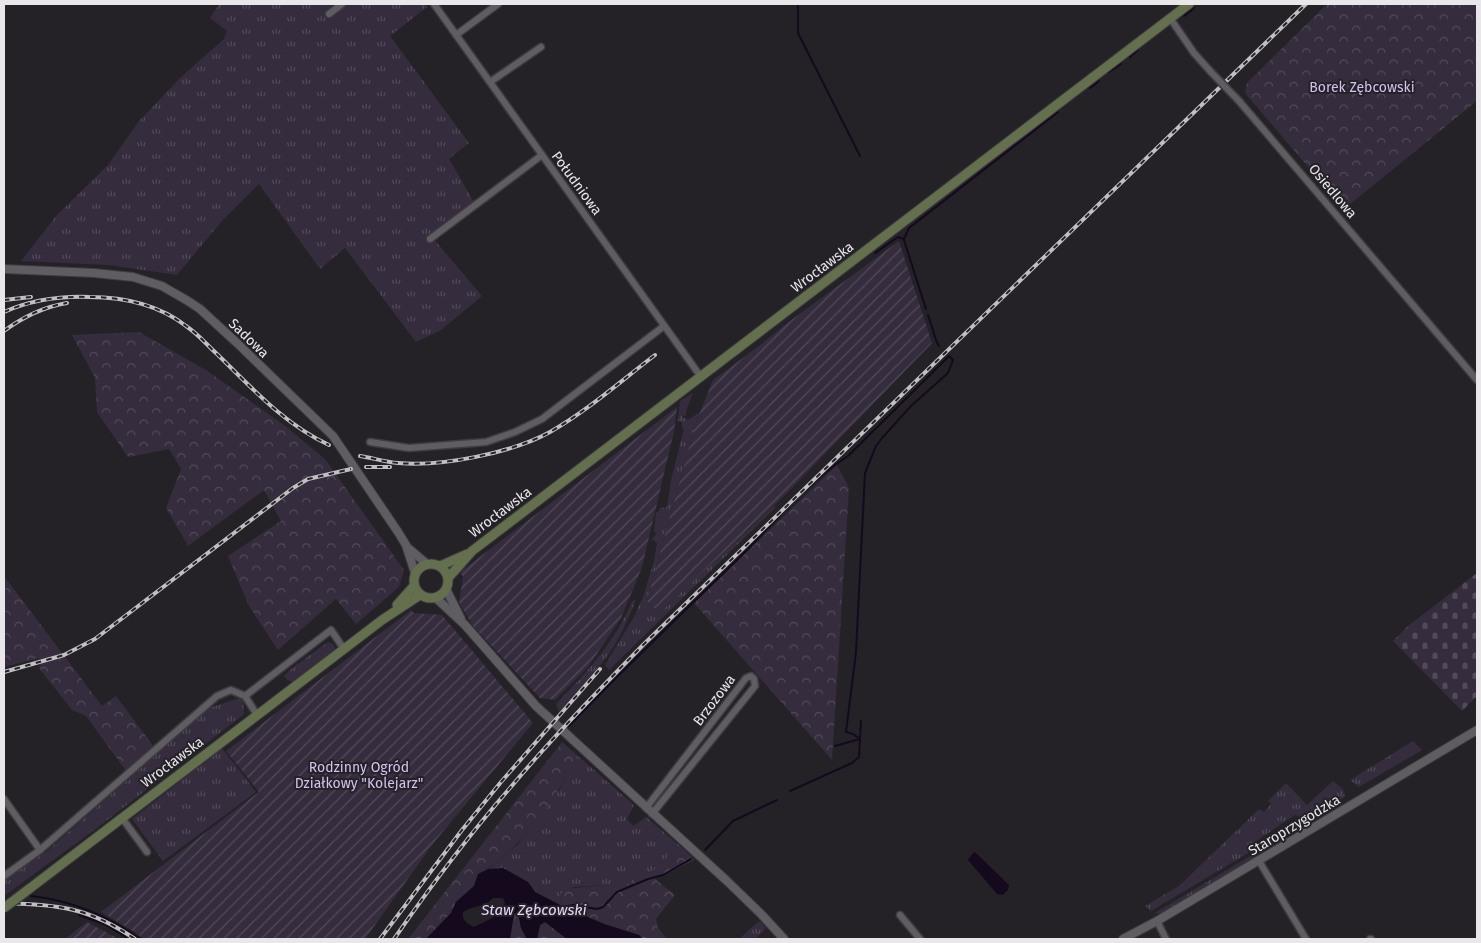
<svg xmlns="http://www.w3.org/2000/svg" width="1481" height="943" font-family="'Fira Sans',sans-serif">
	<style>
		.grass { fill: url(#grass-tufts) }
		.forest { fill: url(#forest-crowns) }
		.cemetery { fill: url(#cemetery-stones) }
		.garden { fill: url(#garden-furrows) }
		.water { fill: #15091e; fill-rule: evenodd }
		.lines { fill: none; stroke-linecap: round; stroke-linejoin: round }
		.stream { stroke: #15091e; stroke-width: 2 }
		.minor-casing { stroke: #3e3c40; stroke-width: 9 }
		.tertiary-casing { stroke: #3e3c40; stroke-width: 10 }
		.secondary-casing { stroke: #3e3c40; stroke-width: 11 }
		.minor { stroke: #605d62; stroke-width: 6 }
		.tertiary { stroke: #605d62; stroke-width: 8 }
		.secondary { stroke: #646f4d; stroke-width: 9 }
		.rail-casing { stroke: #c1bfc2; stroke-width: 4 }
		.rail { stroke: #242227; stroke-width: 2; stroke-dasharray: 5.5; stroke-linecap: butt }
		.minor-bridge-casing { stroke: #3e3c40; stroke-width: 9; stroke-linecap: butt }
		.secondary-bridge-casing { stroke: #3e3c40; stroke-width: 11; stroke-linecap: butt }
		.minor-bridge { stroke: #605d62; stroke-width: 6 }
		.secondary-bridge { stroke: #646f4d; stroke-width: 9 }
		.labels { text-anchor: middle; stroke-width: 4; stroke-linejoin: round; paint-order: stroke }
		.park-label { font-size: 14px; fill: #d9c0f1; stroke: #242227 }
		.street-label { font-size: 14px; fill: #e9e7ea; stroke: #242227 }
		.water-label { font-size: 15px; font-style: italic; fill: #ead5fd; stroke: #242227 }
	</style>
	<defs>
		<pattern id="grass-tufts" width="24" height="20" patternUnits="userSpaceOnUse" patternTransform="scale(1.25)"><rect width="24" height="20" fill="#352c3d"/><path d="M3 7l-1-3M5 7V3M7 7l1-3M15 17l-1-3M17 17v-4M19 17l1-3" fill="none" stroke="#524b59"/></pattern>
		<pattern id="forest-crowns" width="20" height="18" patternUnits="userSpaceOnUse" patternTransform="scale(1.25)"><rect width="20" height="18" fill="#352c3d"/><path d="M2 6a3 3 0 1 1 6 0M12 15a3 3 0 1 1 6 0" fill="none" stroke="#524b59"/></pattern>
		<pattern id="cemetery-stones" width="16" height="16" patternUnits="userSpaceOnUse" patternTransform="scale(1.25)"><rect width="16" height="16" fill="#352c3d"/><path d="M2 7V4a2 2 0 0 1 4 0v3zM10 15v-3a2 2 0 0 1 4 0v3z" fill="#524b59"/></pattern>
		<pattern id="garden-furrows" width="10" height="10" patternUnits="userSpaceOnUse" patternTransform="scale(1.25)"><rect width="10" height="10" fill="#352c3d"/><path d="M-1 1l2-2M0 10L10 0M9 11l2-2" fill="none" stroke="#524b59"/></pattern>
	</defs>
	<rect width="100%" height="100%" fill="#242227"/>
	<g class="grass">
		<path d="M219,4H330L336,11L346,4H425L427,7L390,36L469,143L449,159L475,204L432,237L482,296L441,330L416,342L345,248L320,269L259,184L222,221L177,275L109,265L21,261L57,215L108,165L139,121L180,78L224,39L227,31L210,18Z"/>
		<path d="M693,393L686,411V416L683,415V417L687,420L691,418L700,412L695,425L647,601L659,613L774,506L776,507L609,670L605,665L634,617L643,597L654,561L657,543L652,539L657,533L654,532L656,513L659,511L660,508L662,507L665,509L667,506L671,480L684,429L682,428V422L678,421L680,401Z"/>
		<path d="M636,600C629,617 622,634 612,649C597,672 577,692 559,712L556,704C586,673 616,641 632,601Z"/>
		<path d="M328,642L333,644L335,648L333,651L293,682L287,680L284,676L292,668Z"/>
		<path d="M243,697L244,714L101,825L4,896V880L46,852L209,708Z"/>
		<path d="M1413,741L1422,750L1359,787L1350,780Z"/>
		<path d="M222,748L256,792L163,861L132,819Z"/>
		<path d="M577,755L634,805L627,819L633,826L646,817L680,846L653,871L623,886L604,885L573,887L560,895L562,906L535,892L528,882L489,869L518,844L560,789Z"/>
		<path d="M1333,781L1343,789L1345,797L1306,819L1295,815L1252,844L1248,853L1151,911L1145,906L1179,886L1259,809L1264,812L1271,804L1268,801L1286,783L1307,805Z"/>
		<path d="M1254,849L1256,852L1254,858L1162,914L1155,913L1252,855Z"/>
		<path d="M758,922H761L766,928L756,939H739Z"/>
	</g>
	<g class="forest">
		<path d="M1327,4H1477V101L1344,209L1245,93L1247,83Z"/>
		<path d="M139,332L206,370L284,425L325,459L404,570L399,587L356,624L336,599L278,650L249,606L228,556L281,521L264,490L188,546L166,508L181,469L169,449L128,457L97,412L95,378L72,335Z"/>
		<path d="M837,465L849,488L832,760L694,603Z"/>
		<path d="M4,576L102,706L116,696L154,747L126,771L86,716L72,710L39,668L40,665L39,658L4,667Z"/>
		<path d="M562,742L577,755C562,792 515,857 478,874L474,886L456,902L451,913L426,939H408Z"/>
		<path d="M680,846L695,860L655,879L675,895L656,919L658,928L667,939H643L639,935L604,924L562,906L560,895L565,889L604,885L623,886L653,871Z"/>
		<path d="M518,912L521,928L527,939H510L514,913Z"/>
		<path d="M545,922L567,939H537L540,925Z"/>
	</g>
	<path class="cemetery" d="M1477,573V696L1462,711L1393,641L1408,626Z"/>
	<g class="garden">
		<path d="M899,241L932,343L786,494L659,613L647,601L695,425L713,380L759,346L786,324Z"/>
		<path d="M677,407L674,431L642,567L634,587L621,618L588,667L555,700L540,698L472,625L459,602L463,577L460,572Z"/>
		<path d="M411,610L414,613L442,615L533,723L432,845L365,939H144L133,931L101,912L259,792L226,751Z"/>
		<path d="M87,922L119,939H65Z"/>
	</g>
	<g class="water">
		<path d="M975,852L1009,885L1008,890L1003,895L997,894L968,860L972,854Z"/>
		<path d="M503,868L528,882L535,892L562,906L604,924L639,935L643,939H567L545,922L540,925L537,939H527L521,928L518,912L514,914L510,939H426L451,913L456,902L474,886L478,874L489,869ZM493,898H503L505,903C499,917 488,920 474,927L467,923L463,918V912C472,906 485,907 493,898Z"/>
	</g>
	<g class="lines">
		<g class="stream">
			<path d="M798,4V33L860,156"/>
			<path d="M1184,16L1194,8"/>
			<path d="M1130,57L1138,50"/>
			<path d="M1109,72L1121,64"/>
			<path d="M1090,88L1099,81"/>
			<path d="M904,240L926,309"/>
			<path d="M875,253L898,237L904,239L909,228L1058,112"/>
			<path d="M928,315L937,343L939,346"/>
			<path d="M569,726C626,666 686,610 745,552C777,519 809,481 848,456L949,356L953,360L948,373L911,406L882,438L876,446L865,473L856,652L846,732L853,734L860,739L859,757L852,763L790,791"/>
			<path d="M835,746L860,739L861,721"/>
			<path d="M705,850L733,821L777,800"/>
			<path d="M31,896C70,900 109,916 140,939"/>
			<path d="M563,907L573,905L597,909L603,907L617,892L648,879L663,875L691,859"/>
			<path d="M79,915L104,924L129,939"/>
		</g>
		<g class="minor-casing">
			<g id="minor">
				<path d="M434,4L701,377"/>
				<path d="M329,14L342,4"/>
				<path d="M1170,18L1194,53L1211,72"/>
				<path d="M456,35L498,4"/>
				<path d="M490,82L541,47"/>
				<path d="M1239,101L1477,380"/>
				<path d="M430,239L542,155"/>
				<path d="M370,442L409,448L486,442L515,432L542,419L664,326"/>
				<path d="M257,715L245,696L331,630L344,649"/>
				<path d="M4,799L40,850"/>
				<path d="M646,808L746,678L751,676L754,679L755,686L652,814"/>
				<path d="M122,818L147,852"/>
				<path d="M1259,861L1306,939"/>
				<path d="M4,876L40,850L217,696L231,690L245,696"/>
				<path d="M900,915L920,939"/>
				<path d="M1157,921L1166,939"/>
				<path d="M1370,939H1371"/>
			</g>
		</g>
		<g class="tertiary-casing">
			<g id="tertiary">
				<path d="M4,269L94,273L133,277L162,286L188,301L200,309L237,343L333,436L398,532L406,545L415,573"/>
				<path d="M407,547L427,564"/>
				<path d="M446,589L461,619"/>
				<path d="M436,598L465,625L536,706L727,881L762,915L784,939"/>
				<path d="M1123,939L1157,921L1477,730"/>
			</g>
		</g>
		<g class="secondary-casing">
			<g id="secondary">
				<circle cx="431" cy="581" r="17"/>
				<path d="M440,566L467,554"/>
				<path d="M448,578L472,551L1189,4"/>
				<path d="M397,605L414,586"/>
				<path d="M29,889L344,649L382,620L420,595"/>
			</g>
		</g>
		<use href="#minor" class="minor"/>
		<use href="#tertiary" class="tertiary"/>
		<use href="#secondary" class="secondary"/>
		<g class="rail-casing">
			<g id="rail">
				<path d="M4,300L31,297"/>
				<path d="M4,312C31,300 60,296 89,297C123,297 159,305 186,326C198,334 207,345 217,354C252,388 284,424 329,445"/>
				<path d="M4,331C23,317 43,307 67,303"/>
				<path d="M360,456C373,458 385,462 398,463C441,467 512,453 550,432C587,411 621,381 655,355"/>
				<path d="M366,467H390"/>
				<path d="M4,672L64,655L95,639L293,488L308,479L351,469"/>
				<path d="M4,903C59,905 88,907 135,939"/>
				<path d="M380,939L462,830L501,782L600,669"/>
				<path d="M394,939C430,887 468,836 510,788C552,738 597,692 643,645L1306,4"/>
			</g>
		</g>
		<use href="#rail" class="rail"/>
		<g class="minor-bridge-casing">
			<path id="minor-bridge" d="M1211,72L1239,101"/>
		</g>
		<g class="secondary-bridge-casing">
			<path id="secondary-bridge" d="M4,908L29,889"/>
		</g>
		<use href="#minor-bridge" class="minor-bridge"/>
		<use href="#secondary-bridge" class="secondary-bridge"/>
	</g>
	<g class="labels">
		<g class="park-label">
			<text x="1362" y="92">Borek Zębcowski</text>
			<text x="359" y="772">Rodzinny Ogród<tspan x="359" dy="16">Działkowy "Kolejarz"</tspan></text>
		</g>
		<g class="street-label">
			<text transform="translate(577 183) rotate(54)" y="5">Południowa</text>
			<text transform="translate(1333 191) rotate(50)" y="5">Osiedlowa</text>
			<text transform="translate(822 267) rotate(-37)" y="5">Wrocławska</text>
			<text transform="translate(249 338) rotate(44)" y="5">Sadowa</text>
			<text transform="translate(500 512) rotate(-37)" y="5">Wrocławska</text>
			<text transform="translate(714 700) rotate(-53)" y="5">Brzozowa</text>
			<text transform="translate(172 762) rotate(-37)" y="5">Wrocławska</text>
			<text transform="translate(1294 825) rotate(-31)" y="5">Staroprzygodzka</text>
		</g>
		<g class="water-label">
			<text x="534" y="915">Staw Zębcowski</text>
		</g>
	</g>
	<rect width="1481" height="943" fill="none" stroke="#e9e7ea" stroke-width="10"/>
</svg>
